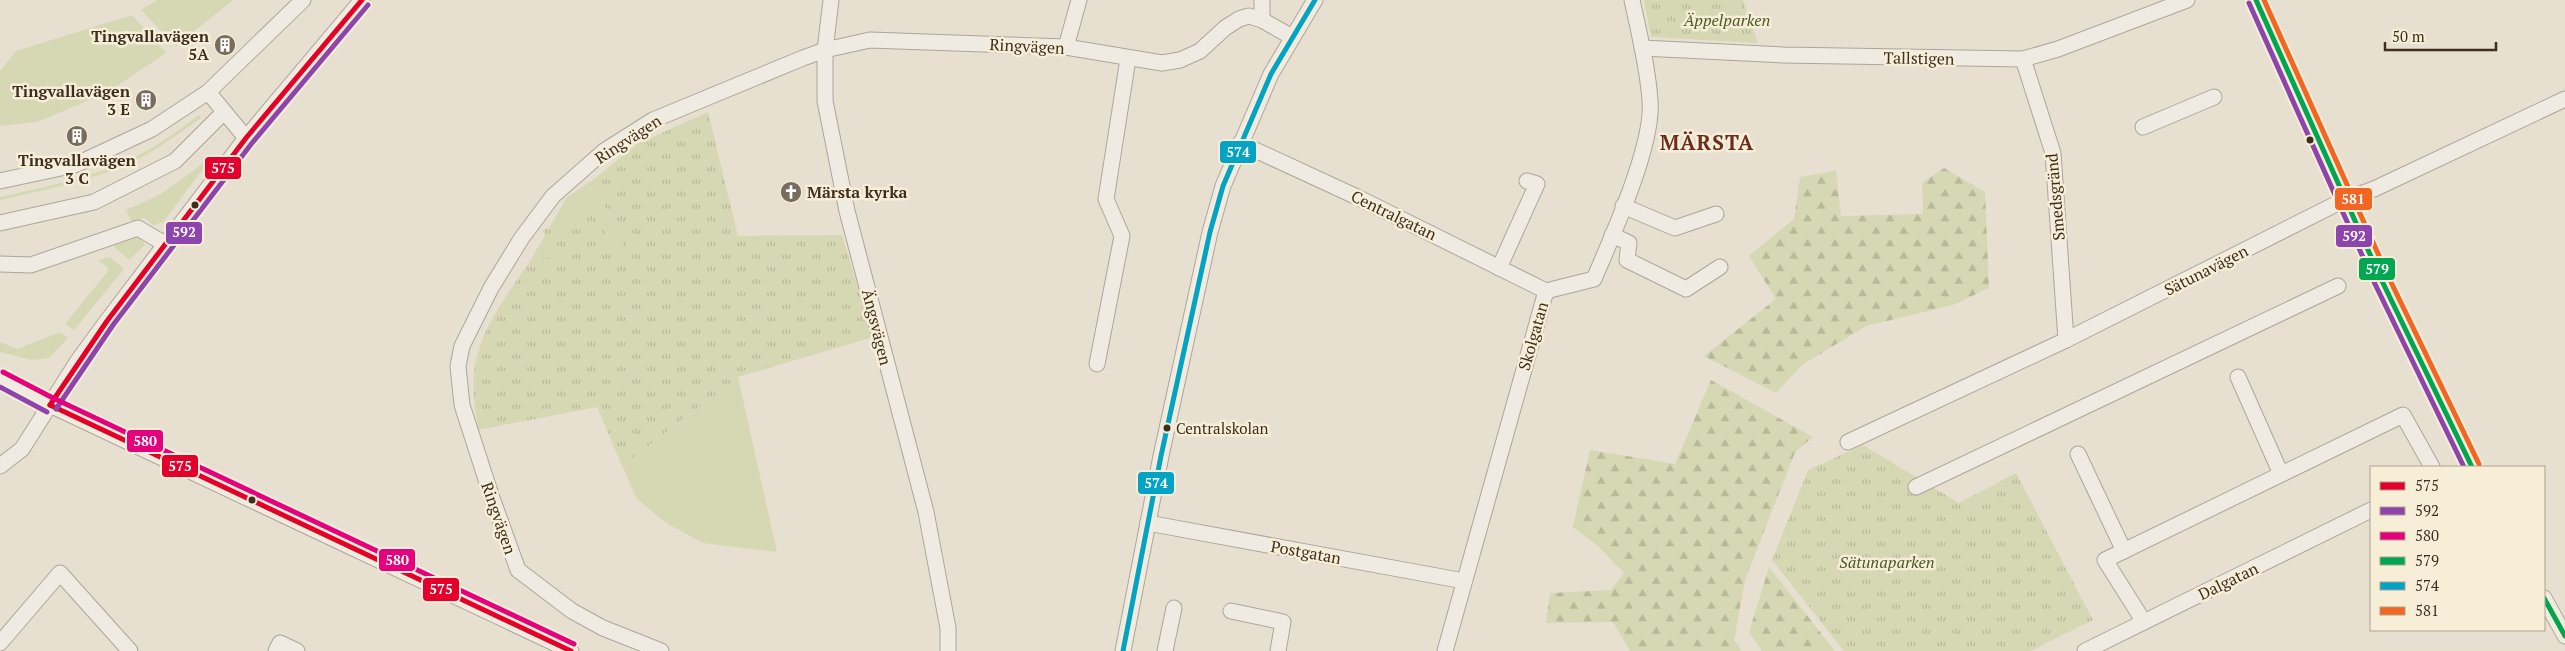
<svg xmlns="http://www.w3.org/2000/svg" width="2565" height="651" font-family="'PT Serif',serif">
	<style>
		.grass { fill: #d6d7b3 }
		.forest { fill: url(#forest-firs) }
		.park { fill: url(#park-tufts) }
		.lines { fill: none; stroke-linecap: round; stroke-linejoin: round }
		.minor-casing { stroke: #ada599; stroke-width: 17 }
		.minor { stroke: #efebe3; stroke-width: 15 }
		.bus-1-casing { stroke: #f7eed8; stroke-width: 9 }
		.bus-2-casing { stroke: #f7eed8; stroke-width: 9 }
		.bus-3-casing { stroke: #f7eed8; stroke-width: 9 }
		.bus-4-casing { stroke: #f7eed8; stroke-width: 9 }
		.bus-5-casing { stroke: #f7eed8; stroke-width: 9 }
		.bus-6-casing { stroke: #f7eed8; stroke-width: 9 }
		.bus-1 { stroke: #e4002b; stroke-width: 5 }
		.bus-2 { stroke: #8e44ad; stroke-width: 5 }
		.bus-3 { stroke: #e5007d; stroke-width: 5 }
		.bus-4 { stroke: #00a651; stroke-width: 5 }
		.bus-5 { stroke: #03a3c5; stroke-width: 5 }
		.bus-6 { stroke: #f26522; stroke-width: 5 }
		.bus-dot { fill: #3d2e20; stroke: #f7eed8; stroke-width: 2 }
		.labels { text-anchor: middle; stroke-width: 5; stroke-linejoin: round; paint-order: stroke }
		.bus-label { font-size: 15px; fill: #3d2e20; stroke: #f7eed8; text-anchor: start }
		.park-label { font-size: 16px; font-style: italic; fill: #4d5a26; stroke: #f7eed8 }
		.poi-label { font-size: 16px; font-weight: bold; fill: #3d2e20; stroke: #f7eed8; text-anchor: end }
		.street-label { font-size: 16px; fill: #3d2e20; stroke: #f7eed8 }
		.district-label { font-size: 21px; font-weight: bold; letter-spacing: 1px; fill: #6b2e1e; stroke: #f7eed8 }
		.line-badge { stroke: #f7eed8; stroke-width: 2 }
		.badge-label { font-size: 14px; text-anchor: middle; font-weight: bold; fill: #fff }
	</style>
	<defs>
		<pattern id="forest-firs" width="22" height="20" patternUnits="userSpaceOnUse" patternTransform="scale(1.25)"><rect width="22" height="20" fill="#d6d7b3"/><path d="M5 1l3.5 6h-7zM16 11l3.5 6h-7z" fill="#b9b99a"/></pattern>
		<pattern id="park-tufts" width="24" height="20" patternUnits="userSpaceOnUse" patternTransform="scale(1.25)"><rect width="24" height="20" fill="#d6d7b3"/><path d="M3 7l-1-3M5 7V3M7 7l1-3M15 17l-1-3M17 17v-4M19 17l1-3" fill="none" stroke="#b9b99a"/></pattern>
	</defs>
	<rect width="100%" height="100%" fill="#e7e0d1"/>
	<g class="grass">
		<path d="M157,0H233L176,46L141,10Z"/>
		<path d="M132,15L166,53L106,93L37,122L0,126V71L16,51Z"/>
		<path d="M199,115L201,118C175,136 149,156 119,168C80,183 40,191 0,200V197C40,188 80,180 118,165C147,153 174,134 199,115Z"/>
		<path d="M212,157L164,221L154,225L144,218L131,221L126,210L161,194Z"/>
		<path d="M593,180L624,246L530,261L567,197Z"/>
		<path d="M139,237L145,245L129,260L113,246Z"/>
		<path d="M110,257L124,269L74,330L65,324L108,271L107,267L98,260Z"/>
		<path d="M60,332L68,338L49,358L32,360L0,352V342L17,349Z"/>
		<path d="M738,377L777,552L703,543L666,523L637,499L622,466Z"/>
	</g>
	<g class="forest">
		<path d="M1944,168L1985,192L1989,288L1953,305L1866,326L1802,365L1776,393L1704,356L1776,299L1749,256L1794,219L1800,177L1836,171L1841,216L1923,214L1922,183Z"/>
		<path d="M1711,380L1813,437L1795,452L1745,580L1734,640L1742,651H1630L1613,622L1546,623L1550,593L1611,590L1624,573L1598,546L1573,527L1590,450L1675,464Z"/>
		<path d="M1769,567L1835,651H1762L1749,632Z"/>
	</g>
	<g class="park">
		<path d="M1644,0H1743L1758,43L1651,37Z"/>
		<path d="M708,112L738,236L842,235L873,337L738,377L622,466L597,407L478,430C475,406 470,380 477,356C486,321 510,291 530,261L553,257L543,230L596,209L611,248L624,246L593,180L637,144Z"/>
		<path d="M1863,445L1959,503L2016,473L2093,620L2031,651H1844L1772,560L1808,470Z"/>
	</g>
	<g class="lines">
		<g class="minor-casing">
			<g id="minor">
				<path d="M831,0L825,50V101L847,211L926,512L948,628V651"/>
				<path d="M2256,0L2294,89L2382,281L2472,467"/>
				<path d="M1262,20V0"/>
				<path d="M1066,47L1079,0"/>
				<path d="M1642,48L1783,55L2023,59L2058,49L2187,0"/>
				<path d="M2023,59L2053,153L2066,340"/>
				<path d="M208,92L246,138"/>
				<path d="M2143,127L2214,97"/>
				<path d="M1240,143L1357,197L1546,291"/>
				<path d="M0,181L75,165L152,129L208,92L303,0"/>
				<path d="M1623,206L1675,228L1716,214"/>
				<path d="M0,223L94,202L175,161L224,112"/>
				<path d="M1612,235L1629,243L1627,260L1686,289L1720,267"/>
				<path d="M0,264L31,265L138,228L165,244"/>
				<path d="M1499,268L1537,184L1527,181"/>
				<path d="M1546,291L1594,279C1612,237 1654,144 1650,101C1648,68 1639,33 1632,0"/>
				<path d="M1097,364L1122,236L1106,199L1128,59"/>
				<path d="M2238,377L2281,474"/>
				<path d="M0,379L50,405L571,651"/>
				<path d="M1848,442L2066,340L2346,199L2374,189L2565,99"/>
				<path d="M2078,454L2124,551"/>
				<path d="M0,466L22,449L77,362L107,321L246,138L362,0"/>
				<path d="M1916,487L2338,286"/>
				<path d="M1148,523L1464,581"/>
				<path d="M2544,598L2565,636"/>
				<path d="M1231,611L1283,622L1278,651"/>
				<path d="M2144,622L2105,560L2403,415L2432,467"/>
				<path d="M0,643L60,573L130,651"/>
				<path d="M276,651L280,643L297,651"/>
				<path d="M661,651L603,628L572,611L518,570L492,498L462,405L458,366L462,346L491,288L521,239L553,196L604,151L653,120L803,58L825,50L870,40L1066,47L1162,63L1180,60L1200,51L1225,28L1239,19L1249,16L1262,20L1292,37"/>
				<path d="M1123,651L1161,456L1210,232L1223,186L1271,74L1315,0"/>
				<path d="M1165,651L1174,608"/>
				<path d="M1445,651L1546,291"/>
				<path d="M2085,651L2371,510"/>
			</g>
		</g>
		<use href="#minor" class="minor"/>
		<g class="bus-1-casing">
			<g id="bus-1">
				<path d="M50,405L571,651"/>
				<path d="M50,405L107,321L246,138L362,0"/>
			</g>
		</g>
		<g class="bus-2-casing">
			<g id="bus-2">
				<path d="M2249,3L2375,284L2464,467"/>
				<path d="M0,387L47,412"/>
				<path d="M56,409L113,325L252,143L368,5"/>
			</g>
		</g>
		<g class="bus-3-casing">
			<path id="bus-3" d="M3,372L53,398L574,644"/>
		</g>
		<g class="bus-4-casing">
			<g id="bus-4">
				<path d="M2256,0L2382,281L2472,467"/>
				<path d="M2544,598L2565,636"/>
			</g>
		</g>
		<g class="bus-5-casing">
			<path id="bus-5" d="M1123,651L1161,456L1210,232L1223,186L1271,74L1315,0"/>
		</g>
		<g class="bus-6-casing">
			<path id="bus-6" d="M2264,0L2389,278L2479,464"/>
		</g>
		<use href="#bus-1" class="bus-1"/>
		<use href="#bus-2" class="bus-2"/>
		<use href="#bus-3" class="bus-3"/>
		<use href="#bus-4" class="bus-4"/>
		<use href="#bus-5" class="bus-5"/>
		<use href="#bus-6" class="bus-6"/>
	</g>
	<defs>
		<g id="building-disc" transform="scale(1.125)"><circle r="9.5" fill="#786c5e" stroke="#f7eed8"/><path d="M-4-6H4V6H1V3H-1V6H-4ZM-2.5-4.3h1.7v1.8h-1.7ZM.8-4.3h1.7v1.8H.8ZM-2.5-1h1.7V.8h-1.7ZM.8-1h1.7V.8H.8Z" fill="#fff"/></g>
		<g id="church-disc" transform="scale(1.125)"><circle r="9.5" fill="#786c5e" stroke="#f7eed8"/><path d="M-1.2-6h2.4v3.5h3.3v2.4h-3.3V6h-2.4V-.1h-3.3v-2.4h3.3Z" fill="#fff"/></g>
	</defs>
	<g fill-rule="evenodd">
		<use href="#building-disc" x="225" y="45"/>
		<use href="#building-disc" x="146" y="100"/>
		<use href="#building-disc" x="77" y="136"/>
		<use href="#church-disc" x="791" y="192"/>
	</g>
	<g class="bus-dot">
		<circle cx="2310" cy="140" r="4.5"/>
		<circle cx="195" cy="205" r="4.5"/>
		<circle cx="1167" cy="428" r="4.5"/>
		<circle cx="252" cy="500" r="4.5"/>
	</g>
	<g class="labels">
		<g class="bus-label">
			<text x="1176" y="434">Centralskolan</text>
		</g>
		<g class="park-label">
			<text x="1727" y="26">Äppelparken</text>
			<text x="1887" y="568">Sätunaparken</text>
		</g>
		<g class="poi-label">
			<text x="209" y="42">Tingvallavägen<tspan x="209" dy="18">5A</tspan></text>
			<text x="130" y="97">Tingvallavägen<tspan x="130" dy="18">3 E</tspan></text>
			<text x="77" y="166" text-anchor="middle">Tingvallavägen<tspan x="77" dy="18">3 C</tspan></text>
			<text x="807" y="198" text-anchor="start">Märsta kyrka</text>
		</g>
		<g class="street-label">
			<text transform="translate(1027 46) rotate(3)" y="6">Ringvägen</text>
			<text transform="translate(1919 58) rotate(1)" y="6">Tallstigen</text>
			<text transform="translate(628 139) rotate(-33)" y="6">Ringvägen</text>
			<text transform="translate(2055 197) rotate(-95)" y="6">Smedsgränd</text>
			<text transform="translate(1394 215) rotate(26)" y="6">Centralgatan</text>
			<text transform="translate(2206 270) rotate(-27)" y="6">Sätunavägen</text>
			<text transform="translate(877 327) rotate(76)" y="6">Ängsvägen</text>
			<text transform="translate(1533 336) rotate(-74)" y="6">Skolgatan</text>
			<text transform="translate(499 518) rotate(71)" y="6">Ringvägen</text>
			<text transform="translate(1306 552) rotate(10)" y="6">Postgatan</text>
			<text transform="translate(2228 581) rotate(-26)" y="6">Dalgatan</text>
		</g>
		<g class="district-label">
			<text x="1707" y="150">MÄRSTA</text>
		</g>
	</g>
	<g class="line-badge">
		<rect x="1219" y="140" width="38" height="24" rx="5" fill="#03a3c5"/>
		<rect x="204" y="156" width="38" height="24" rx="5" fill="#e4002b"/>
		<rect x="2334" y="187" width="39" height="24" rx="5" fill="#f26522"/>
		<rect x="165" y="221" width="38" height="24" rx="5" fill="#8e44ad"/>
		<rect x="2335" y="224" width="38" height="24" rx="5" fill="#8e44ad"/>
		<rect x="2358" y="257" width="38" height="24" rx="5" fill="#00a651"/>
		<rect x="126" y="429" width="38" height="24" rx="5" fill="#e5007d"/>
		<rect x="161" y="454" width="38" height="24" rx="5" fill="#e4002b"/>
		<rect x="1137" y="471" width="38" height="24" rx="5" fill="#03a3c5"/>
		<rect x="378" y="548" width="38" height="24" rx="5" fill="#e5007d"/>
		<rect x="422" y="577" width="38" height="25" rx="5" fill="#e4002b"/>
	</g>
	<g class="badge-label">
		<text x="1238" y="157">574</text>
		<text x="223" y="173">575</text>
		<text x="2353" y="204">581</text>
		<text x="184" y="237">592</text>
		<text x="2354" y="241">592</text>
		<text x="2377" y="274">579</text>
		<text x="145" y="446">580</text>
		<text x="180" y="471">575</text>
		<text x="1156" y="488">574</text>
		<text x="397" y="565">580</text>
		<text x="441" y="594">575</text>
	</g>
	<rect x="2370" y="466" width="175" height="165" fill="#f7eed8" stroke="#ada18e"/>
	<rect x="2380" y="482" width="25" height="8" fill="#e4002b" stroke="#ada18e"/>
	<text x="2415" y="491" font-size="15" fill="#3d2e20">575</text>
	<rect x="2380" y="507" width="25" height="8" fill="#8e44ad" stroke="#ada18e"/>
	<text x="2415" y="516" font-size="15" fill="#3d2e20">592</text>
	<rect x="2380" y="532" width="25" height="8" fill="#e5007d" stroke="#ada18e"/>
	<text x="2415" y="541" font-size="15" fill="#3d2e20">580</text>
	<rect x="2380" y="557" width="25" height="8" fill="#00a651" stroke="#ada18e"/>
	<text x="2415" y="566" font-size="15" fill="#3d2e20">579</text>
	<rect x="2380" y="582" width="25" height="8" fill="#03a3c5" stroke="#ada18e"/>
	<text x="2415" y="591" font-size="15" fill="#3d2e20">574</text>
	<rect x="2380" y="607" width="25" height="8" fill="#f26522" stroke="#ada18e"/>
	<text x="2415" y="616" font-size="15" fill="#3d2e20">581</text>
	<path d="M2385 42v8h111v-8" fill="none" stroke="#3d2e20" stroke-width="2.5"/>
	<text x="2392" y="42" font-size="15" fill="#3d2e20" stroke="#f7eed8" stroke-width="4" paint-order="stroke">50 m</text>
</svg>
